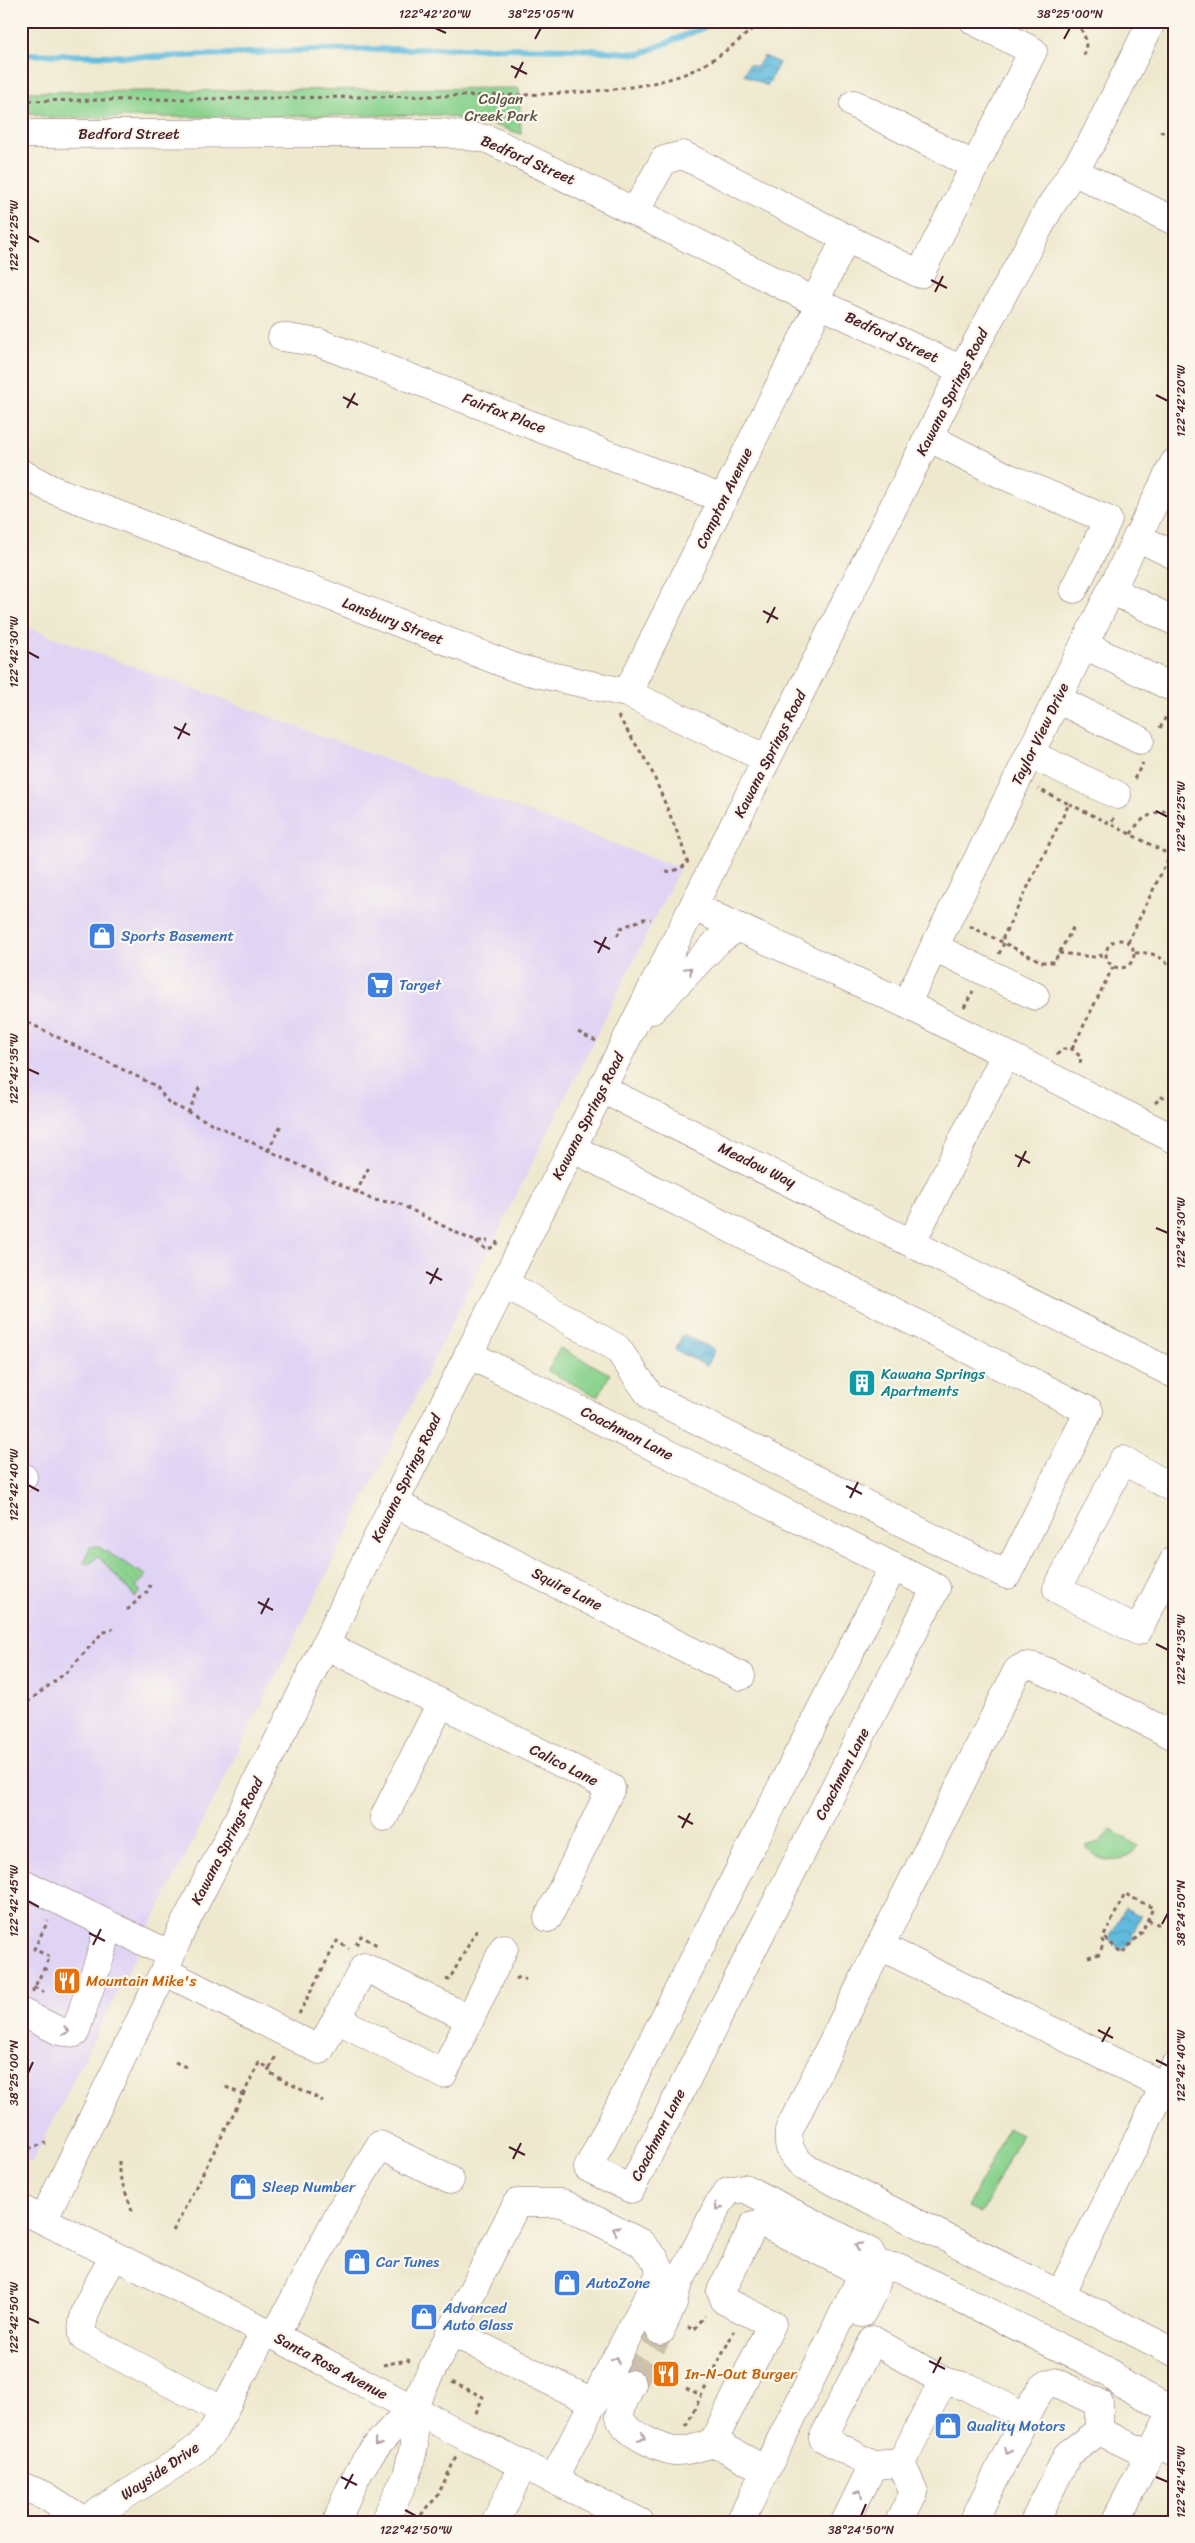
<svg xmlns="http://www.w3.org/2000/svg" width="1195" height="2543" font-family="Sriracha,sans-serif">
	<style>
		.built { fill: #e0d4f4 }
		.grass { fill: url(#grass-dots); stroke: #6a795d }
		.park { fill: #8bd38f; stroke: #6a795d }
		.water { fill: url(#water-waves); stroke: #556d84 }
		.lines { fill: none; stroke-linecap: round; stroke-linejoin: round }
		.stream { stroke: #60bbde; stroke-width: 6 }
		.minor-tunnel { stroke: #cdc1ad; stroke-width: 28; stroke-dasharray: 28 14; stroke-linecap: butt }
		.minor-casing { stroke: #836664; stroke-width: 29 }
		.major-casing { stroke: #836664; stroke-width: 29 }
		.path { stroke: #836664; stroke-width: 3; stroke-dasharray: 4 4; stroke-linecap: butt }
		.minor { stroke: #fff; stroke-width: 28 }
		.major { stroke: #fff; stroke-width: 28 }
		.oneway { stroke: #ae9aa0 }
		.ticks { fill: none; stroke: #4a1f2b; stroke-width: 2 }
		.labels { text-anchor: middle; stroke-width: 4.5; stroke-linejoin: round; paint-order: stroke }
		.park-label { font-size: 15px; fill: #5e5549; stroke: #fbf7ec }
		.street-label { font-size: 15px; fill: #4a1f2b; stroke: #fbf7ec }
		.shop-label { font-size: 15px; fill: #366cbe; stroke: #fbf7ec; text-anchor: start }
		.culture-label { font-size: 15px; fill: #0d838f; stroke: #fbf7ec; text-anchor: start }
		.food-label { font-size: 15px; fill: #c56008; stroke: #fbf7ec; text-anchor: start }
		.neatline { fill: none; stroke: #4a1f2b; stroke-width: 2 }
		.ticks-label { font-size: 12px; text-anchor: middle; fill: #4a1f2b }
	</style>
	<defs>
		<pattern id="grass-dots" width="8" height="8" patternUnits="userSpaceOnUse" patternTransform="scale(1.25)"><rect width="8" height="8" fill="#8bd38f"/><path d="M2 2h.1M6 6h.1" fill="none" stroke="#79b57c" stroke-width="1.8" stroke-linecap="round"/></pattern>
		<pattern id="water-waves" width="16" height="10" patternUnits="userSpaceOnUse" patternTransform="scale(1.25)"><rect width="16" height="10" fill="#60bbde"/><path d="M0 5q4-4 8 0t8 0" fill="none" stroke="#5197b4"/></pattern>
	</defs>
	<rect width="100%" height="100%" fill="#fbf7ec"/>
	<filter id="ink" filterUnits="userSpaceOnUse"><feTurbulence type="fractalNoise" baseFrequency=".02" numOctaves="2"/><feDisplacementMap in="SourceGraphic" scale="10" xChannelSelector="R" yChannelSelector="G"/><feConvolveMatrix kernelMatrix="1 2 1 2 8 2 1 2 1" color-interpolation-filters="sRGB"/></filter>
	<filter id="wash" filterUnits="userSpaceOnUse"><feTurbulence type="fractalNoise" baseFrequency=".0096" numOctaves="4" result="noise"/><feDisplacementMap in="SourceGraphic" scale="20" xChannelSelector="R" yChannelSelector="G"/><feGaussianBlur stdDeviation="1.12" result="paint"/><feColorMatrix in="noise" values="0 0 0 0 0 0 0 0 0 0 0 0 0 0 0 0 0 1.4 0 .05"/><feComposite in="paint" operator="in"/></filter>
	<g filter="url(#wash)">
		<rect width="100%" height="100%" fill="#eee9ce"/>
		<path class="built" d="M21,625L680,868L32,2163L21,2159Z"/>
		<path class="grass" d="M97,1546L147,1576L136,1586L141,1592L135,1597L98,1556L89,1564L84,1563L90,1547Z"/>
		<g class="park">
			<path d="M519,88L521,134L494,125L440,115L48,118L21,110V92Z"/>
			<path d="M560,1348L610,1374L598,1397L548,1371Z"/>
			<path d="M1111,1830L1138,1846C1125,1866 1098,1865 1085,1846L1099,1842Z"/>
			<path d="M1008,2128L1021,2134L981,2214L968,2208Z"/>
		</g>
		<g class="water">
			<path d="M764,56L779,63L767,86L744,75L749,64L757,67Z"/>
			<path d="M683,1334L715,1350L707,1366L675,1350Z"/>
			<path d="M1125,1908L1141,1916L1132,1935L1135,1938L1121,1951L1109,1939Z"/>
		</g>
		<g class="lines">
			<path class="stream" d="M21,54L161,57L315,50L504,48L577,49L640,54L719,21"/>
		</g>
	</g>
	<g filter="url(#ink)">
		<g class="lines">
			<path class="minor-tunnel" d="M632,2384L660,2331"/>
			<g class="minor-casing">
				<g id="minor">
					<path d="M854,104L975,166"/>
					<path d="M21,134L444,133L488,139L820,304L962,370"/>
					<path d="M1073,171L1174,221"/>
					<path d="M636,210L664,160L683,155L846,238L815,301"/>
					<path d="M846,238L920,274L1033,51L974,21"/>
					<path d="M282,337L320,343L723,499"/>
					<path d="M928,437L1003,475L1108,520L1074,589"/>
					<path d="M21,473L51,489L519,669L627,693L767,759"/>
					<path d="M1137,537L1174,555"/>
					<path d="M1111,590L1174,621"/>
					<path d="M1084,645L1169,686"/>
					<path d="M627,693L820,304"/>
					<path d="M1057,699L1140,740"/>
					<path d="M1030,754L1117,795"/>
					<path d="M694,907L906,1004L1174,1139"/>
					<path d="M934,947L1035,996"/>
					<path d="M906,1004L1174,463"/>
					<path d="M652,1010L718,941L738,927"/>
					<path d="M602,1089L1174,1374"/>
					<path d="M912,1242L1005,1055"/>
					<path d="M504,1283L617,1348L651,1397L1007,1575L1089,1411L572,1148"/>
					<path d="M468,1354L936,1588L631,2189L588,2168L893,1567"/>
					<path d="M21,1479L23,1477"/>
					<path d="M1174,1489L1123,1460L1057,1589L1138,1631L1174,1560"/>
					<path d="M394,1503L741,1676"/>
					<path d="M325,1645L611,1788L548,1918"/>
					<path d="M1174,1736L1045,1671C1034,1666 1026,1663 1017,1671L880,1946L1174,2091"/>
					<path d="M384,1817L441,1703"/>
					<path d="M21,1882L171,1955"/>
					<path d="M880,1946L789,2130C787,2148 791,2155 805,2167L1174,2352"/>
					<path d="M164,1971L320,2050L364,1967L470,2019L504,1948"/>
					<path d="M21,2012L59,2031L75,2033L103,1948L108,1926"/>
					<path d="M337,2019L443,2074L470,2019"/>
					<path d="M43,2220L164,1971L181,1931L289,1719L394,1503L962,370L1050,207L1092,142L1152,21"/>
					<path d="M114,2256C104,2276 75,2317 84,2338L224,2411"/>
					<path d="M862,2273L877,2265L900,2268L1103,2369L1112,2374L1123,2385L1172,2410"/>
					<path d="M1060,2294L1174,2067"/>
					<path d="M450,2331L594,2403"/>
					<path d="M660,2331L673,2304L676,2289L718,2205L728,2191L744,2188L870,2252C885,2278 874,2289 862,2313"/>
					<path d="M275,2336L342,2208L380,2145L450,2180"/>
					<path d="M943,2381L968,2387L1006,2407"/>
					<path d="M632,2384C627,2394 620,2405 620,2417C621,2431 665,2452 678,2451C690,2451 704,2445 716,2443"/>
					<path d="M412,2409L517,2203H562L641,2243L656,2260L661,2272L554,2478"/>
					<path d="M1156,2443L1174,2452"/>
					<path d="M21,2486L44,2495L86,2522"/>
					<path d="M85,2520L180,2461L200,2446L213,2431L265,2331"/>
					<path d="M496,2522L523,2464"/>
					<path d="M740,2522L859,2282V2274L849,2266L763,2223L754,2225L721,2291L725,2301L772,2324L717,2434L716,2443L765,2470"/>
					<path d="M845,2522L873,2465"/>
					<path d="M899,2522L914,2492L901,2463L873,2465L823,2438L873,2340L943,2381L901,2463"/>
					<path d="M973,2522L1033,2402C1039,2392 1043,2384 1054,2382L1099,2403V2431"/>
					<path d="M1034,2522L1068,2454L1099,2431L1149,2455"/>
				</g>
			</g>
			<g class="major-casing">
				<g id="major">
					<path d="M21,2209L275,2336L472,2440L640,2522"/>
					<path d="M337,2522C355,2470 372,2446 412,2409"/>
					<path d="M384,2522L407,2475L414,2446L412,2409"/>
					<path d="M1115,2522L1174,2408"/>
				</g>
			</g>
			<g class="path">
				<path d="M1075,23C1086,33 1088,42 1084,56"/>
				<path d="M1173,74H1174"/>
				<path d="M1166,93L1174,84"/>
				<path d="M21,101L523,95C575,92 632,92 682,75C712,64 737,43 761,21"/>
				<path d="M1160,131L1173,137"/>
				<path d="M618,716L650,767L680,839L688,864L674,871L662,872"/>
				<path d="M1160,728L1170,709"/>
				<path d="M1134,779L1143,763"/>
				<path d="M1069,804L1111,824"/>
				<path d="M1114,818L1111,824L1174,857"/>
				<path d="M1131,834C1140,817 1154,811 1174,810"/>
				<path d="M970,926L1042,962H1054L1075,924"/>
				<path d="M617,936L621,928L643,919H651"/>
				<circle cx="1120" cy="954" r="14"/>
				<path d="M1128,942L1170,855"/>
				<path d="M1059,953L1094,957L1107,954"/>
				<path d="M1135,953C1153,951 1162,957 1174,970"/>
				<path d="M999,954L1004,943L1003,937L1069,804L1038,789"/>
				<path d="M964,1008L973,991"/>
				<path d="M21,1019L156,1086L169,1103L373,1200L398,1203L463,1236L475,1241H488"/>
				<path d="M578,1032L598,1042"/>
				<path d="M1072,1049L1113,967"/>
				<path d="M1057,1055L1062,1049H1072L1081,1057L1080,1065"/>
				<path d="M1170,1099L1174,1091"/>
				<path d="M1155,1103L1162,1097L1170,1099L1174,1103"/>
				<path d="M188,1113L200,1086"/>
				<path d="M268,1151L281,1125"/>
				<path d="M356,1193L369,1167"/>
				<path d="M476,1242L487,1250L496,1245L498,1238"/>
				<path d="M127,1610L148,1591L150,1585"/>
				<path d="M21,1707L68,1671L102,1633L113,1629"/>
				<path d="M1148,1920L1160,1925"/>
				<path d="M356,1945L361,1936L377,1945"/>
				<path d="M1088,1957L1099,1954L1104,1943L1102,1940L1125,1894L1153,1908L1142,1932L1122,1953L1106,1939L1104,1943"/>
				<path d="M44,1968L50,1971"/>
				<path d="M446,1979L449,1980L478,1928"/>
				<path d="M516,1979L520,1977L526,1980"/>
				<path d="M34,1987L44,1992"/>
				<path d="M32,1992L50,1957L34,1949L48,1921"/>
				<path d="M299,2014L337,1941L349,1949"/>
				<path d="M175,2062L186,2067"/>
				<path d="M270,2068L268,2072L323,2101"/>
				<path d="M243,2095L259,2063L270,2068L277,2054"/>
				<path d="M21,2151L46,2143"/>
				<path d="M119,2161V2174L133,2213"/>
				<path d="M173,2231L243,2095L222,2085"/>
				<path d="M688,2327L694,2330L705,2316"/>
				<path d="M383,2365L407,2360L410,2361"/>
				<path d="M452,2382L483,2397L475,2415"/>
				<path d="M686,2388L701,2395"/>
				<path d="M686,2426L734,2331"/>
				<path d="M417,2522L425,2509L437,2497L456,2457"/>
			</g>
			<use href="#minor" class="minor"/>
			<use href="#major" class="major"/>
		</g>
		<defs><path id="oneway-chevron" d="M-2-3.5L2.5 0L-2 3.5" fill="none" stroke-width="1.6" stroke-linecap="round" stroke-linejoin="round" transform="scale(1.25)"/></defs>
		<g class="oneway">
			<use href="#oneway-chevron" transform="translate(689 970) rotate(-46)"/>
			<use href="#oneway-chevron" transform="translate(66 2031) rotate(10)"/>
			<use href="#oneway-chevron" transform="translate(718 2207) rotate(120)"/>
			<use href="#oneway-chevron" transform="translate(616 2230) rotate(-154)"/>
			<use href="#oneway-chevron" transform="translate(858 2246) rotate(-152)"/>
			<use href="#oneway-chevron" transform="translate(616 2360) rotate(-63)"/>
			<use href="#oneway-chevron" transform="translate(642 2437) rotate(28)"/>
			<use href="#oneway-chevron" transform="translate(377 2443) rotate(130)"/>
			<use href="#oneway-chevron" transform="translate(1008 2451) rotate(117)"/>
			<use href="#oneway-chevron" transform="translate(859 2493) rotate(-64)"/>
		</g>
	</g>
	<path class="ticks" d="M435,28L446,33M535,39L541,28M1064,39L1070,28M511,66L527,74M515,78L523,62M28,236L39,242M931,280L947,288M935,292L943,276M1156,395L1168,401M343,397L358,405M347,408L355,393M763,611L778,619M767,623L775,607M28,652L39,658M174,727L190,735M178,739L186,723M1156,811L1168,817M594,941L610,949M598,953L606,937M28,1069L39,1074M1015,1155L1030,1163M1018,1167L1026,1151M1156,1228L1168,1233M426,1272L442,1280M430,1284L438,1268M28,1485L39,1491M846,1486L862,1494M850,1498L858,1482M258,1602L273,1610M261,1614L269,1598M1156,1644L1168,1650M678,1816L693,1824M682,1828L690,1813M28,1901L39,1907M1162,1924L1168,1913M89,1933L105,1941M93,1945L101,1929M1098,2030L1113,2038M1102,2042L1110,2027M1156,2060L1168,2066M28,2073L33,2062M509,2147L525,2155M513,2159L521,2143M28,2318L39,2323M929,2361L945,2369M933,2373L941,2357M341,2477L357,2485M1156,2477L1168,2482M345,2489L353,2474M405,2510L416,2516M861,2516L866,2504"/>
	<defs>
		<g id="shop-square" transform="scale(1.4375)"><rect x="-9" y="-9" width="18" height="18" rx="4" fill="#3f7fe0" stroke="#fbf7ec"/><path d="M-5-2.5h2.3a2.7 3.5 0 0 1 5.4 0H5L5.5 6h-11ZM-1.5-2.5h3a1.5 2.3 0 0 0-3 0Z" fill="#fff"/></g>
		<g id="supermarket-square" transform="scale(1.4375)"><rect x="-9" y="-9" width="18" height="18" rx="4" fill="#3f7fe0" stroke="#fbf7ec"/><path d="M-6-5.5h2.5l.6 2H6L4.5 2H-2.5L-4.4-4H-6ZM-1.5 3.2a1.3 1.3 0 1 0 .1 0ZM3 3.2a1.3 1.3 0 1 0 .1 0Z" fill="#fff"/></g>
		<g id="building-square" transform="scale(1.4375)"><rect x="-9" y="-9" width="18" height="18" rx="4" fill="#0f9aa8" stroke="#fbf7ec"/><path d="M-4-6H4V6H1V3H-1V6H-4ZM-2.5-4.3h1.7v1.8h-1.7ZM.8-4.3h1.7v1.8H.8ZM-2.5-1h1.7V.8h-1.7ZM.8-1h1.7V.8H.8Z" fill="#fff"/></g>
		<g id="restaurant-square" transform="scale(1.4375)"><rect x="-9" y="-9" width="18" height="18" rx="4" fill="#e8710a" stroke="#fbf7ec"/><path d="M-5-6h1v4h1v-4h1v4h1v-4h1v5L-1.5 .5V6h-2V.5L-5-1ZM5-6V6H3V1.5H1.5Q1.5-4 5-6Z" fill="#fff"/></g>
	</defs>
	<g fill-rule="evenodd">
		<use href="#shop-square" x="102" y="936"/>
		<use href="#supermarket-square" x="380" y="985"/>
		<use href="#building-square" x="862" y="1383"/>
		<use href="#restaurant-square" x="67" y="1981"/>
		<use href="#shop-square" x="243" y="2187"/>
		<use href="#shop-square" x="357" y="2262"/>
		<use href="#shop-square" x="567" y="2283"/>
		<use href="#shop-square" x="424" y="2317"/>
		<use href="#restaurant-square" x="666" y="2374"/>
		<use href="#shop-square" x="948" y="2426"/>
	</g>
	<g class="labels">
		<g class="park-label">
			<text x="501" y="104">Colgan<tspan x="501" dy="17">Creek Park</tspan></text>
		</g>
		<g class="street-label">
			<text x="129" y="139">Bedford Street</text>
			<text transform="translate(528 160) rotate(24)" y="5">Bedford Street</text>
			<text transform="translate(892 337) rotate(25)" y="5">Bedford Street</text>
			<text transform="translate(952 392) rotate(-63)" y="5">Kawana Springs Road</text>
			<text transform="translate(504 413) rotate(21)" y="5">Fairfax Place</text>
			<text transform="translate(724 498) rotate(-64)" y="5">Compton Avenue</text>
			<text transform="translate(393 621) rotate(21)" y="5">Lansbury Street</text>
			<text transform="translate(1040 734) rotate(-64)" y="5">Taylor View Drive</text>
			<text transform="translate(770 754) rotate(-63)" y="5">Kawana Springs Road</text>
			<text transform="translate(588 1116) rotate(-63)" y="5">Kawana Springs Road</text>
			<text transform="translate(757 1165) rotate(26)" y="5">Meadow Way</text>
			<text transform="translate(627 1433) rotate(27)" y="5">Coachman Lane</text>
			<text transform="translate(406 1478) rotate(-64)" y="5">Kawana Springs Road</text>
			<text transform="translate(567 1589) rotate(27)" y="5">Squire Lane</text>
			<text transform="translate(564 1765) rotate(27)" y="5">Calico Lane</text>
			<text transform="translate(842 1774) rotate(-63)" y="5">Coachman Lane</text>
			<text transform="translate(227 1841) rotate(-63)" y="5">Kawana Springs Road</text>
			<text transform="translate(658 2135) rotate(-63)" y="5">Coachman Lane</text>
			<text transform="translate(331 2366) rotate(28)" y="5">Santa Rosa Avenue</text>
			<text transform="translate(160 2471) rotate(-34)" y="5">Wayside Drive</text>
		</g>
		<g class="shop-label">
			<text x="121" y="941">Sports Basement</text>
			<text x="399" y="990">Target</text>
			<text x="262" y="2192">Sleep Number</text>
			<text x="376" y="2267">Car Tunes</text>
			<text x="586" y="2288">AutoZone</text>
			<text x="443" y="2313">Advanced<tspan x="443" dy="17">Auto Glass</tspan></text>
			<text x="967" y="2431">Quality Motors</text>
		</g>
		<g class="culture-label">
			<text x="881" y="1379">Kawana Springs<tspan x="881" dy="17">Apartments</tspan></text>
		</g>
		<g class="food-label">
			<text x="86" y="1986">Mountain Mike's</text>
			<text x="685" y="2379">In-N-Out Burger</text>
		</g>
	</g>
	<rect width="1195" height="2543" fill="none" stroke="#fbf7ec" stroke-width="55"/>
	<rect x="28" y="28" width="1140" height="2488" class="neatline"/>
	<g class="ticks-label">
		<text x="435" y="18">122°42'20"W</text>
		<text x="541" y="18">38°25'05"N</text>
		<text x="1070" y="18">38°25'00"N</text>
		<text transform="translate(14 236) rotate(-90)" y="4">122°42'25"W</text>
		<text transform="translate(1181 401) rotate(-90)" y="4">122°42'20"W</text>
		<text transform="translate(14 652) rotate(-90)" y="4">122°42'30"W</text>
		<text transform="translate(1181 817) rotate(-90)" y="4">122°42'25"W</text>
		<text transform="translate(14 1069) rotate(-90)" y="4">122°42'35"W</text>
		<text transform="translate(1181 1233) rotate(-90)" y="4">122°42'30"W</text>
		<text transform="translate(14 1485) rotate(-90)" y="4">122°42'40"W</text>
		<text transform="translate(1181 1650) rotate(-90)" y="4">122°42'35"W</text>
		<text transform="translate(14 1901) rotate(-90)" y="4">122°42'45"W</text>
		<text transform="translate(1181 1913) rotate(-90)" y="4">38°24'50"N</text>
		<text transform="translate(1181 2066) rotate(-90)" y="4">122°42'40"W</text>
		<text transform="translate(14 2073) rotate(-90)" y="4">38°25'00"N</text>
		<text transform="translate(14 2318) rotate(-90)" y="4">122°42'50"W</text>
		<text transform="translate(1181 2482) rotate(-90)" y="4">122°42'45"W</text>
		<text x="416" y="2534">122°42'50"W</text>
		<text x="861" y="2534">38°24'50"N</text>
	</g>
</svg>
